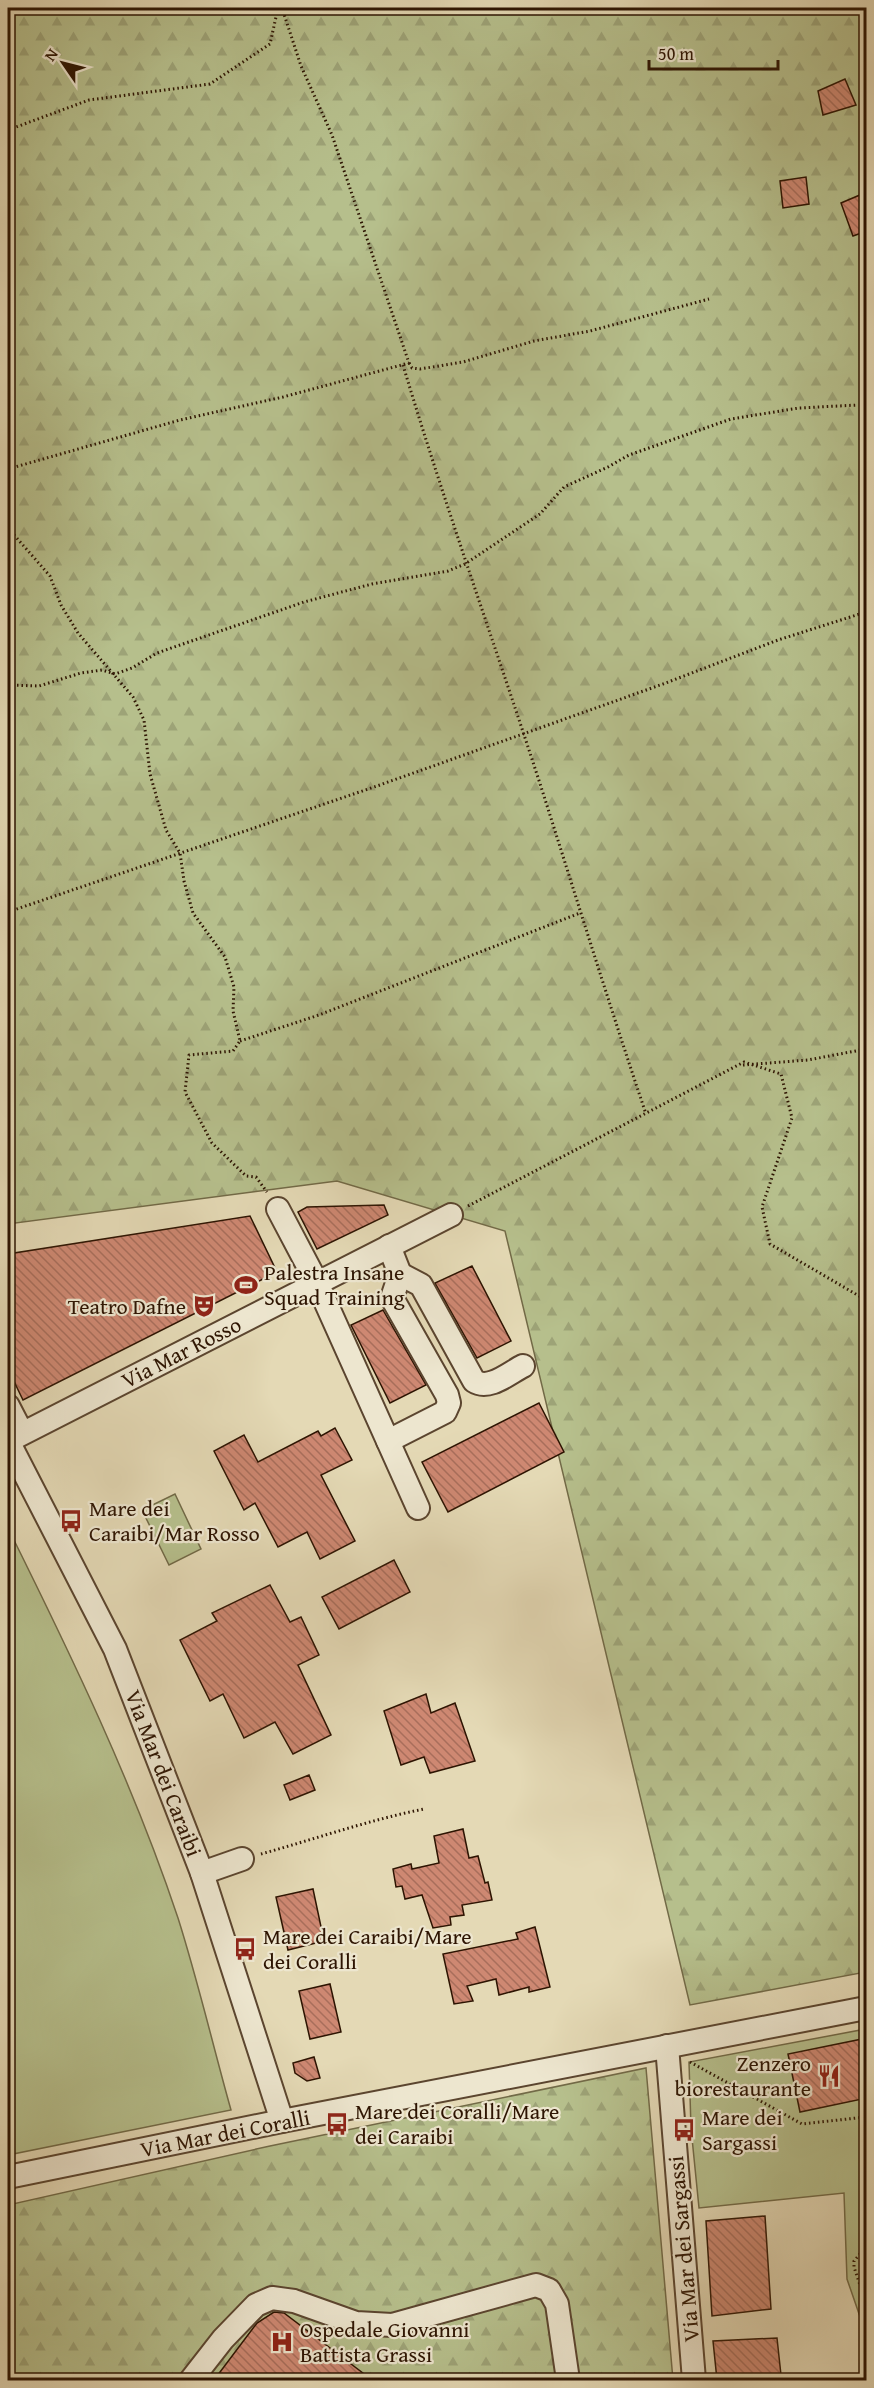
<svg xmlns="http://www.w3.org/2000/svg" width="874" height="2388" font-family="'Gentium Book Plus',serif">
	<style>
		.forest { fill: url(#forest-firs); stroke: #726a47; stroke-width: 1.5 }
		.park { fill: #b6bf8c; stroke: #726a47; stroke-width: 1.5 }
		.building { fill: url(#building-back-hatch); stroke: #2d1402; stroke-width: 1.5 }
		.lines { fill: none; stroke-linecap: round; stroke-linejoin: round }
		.minor-casing { stroke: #5b452f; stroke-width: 26 }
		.path { stroke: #2d1402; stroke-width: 3; stroke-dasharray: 1.5 3; stroke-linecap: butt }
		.minor { stroke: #ede6cf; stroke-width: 22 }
		.labels { text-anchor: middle; stroke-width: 4.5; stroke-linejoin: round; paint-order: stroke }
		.poi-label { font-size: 22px; fill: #2d1402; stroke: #ede6cf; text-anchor: start }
		.street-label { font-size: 22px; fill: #2d1402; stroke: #ede6cf }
	</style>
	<defs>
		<pattern id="forest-firs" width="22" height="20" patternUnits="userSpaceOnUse" patternTransform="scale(1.5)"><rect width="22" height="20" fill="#b6bf8c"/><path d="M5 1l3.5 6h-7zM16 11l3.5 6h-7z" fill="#9da377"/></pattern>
		<pattern id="building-back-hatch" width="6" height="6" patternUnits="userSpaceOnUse" patternTransform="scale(1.5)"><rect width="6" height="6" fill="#ce8872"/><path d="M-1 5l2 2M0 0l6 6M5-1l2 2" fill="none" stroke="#a86e5b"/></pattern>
	</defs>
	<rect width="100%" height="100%" fill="#e4d9b5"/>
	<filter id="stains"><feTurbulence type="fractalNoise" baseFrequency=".00333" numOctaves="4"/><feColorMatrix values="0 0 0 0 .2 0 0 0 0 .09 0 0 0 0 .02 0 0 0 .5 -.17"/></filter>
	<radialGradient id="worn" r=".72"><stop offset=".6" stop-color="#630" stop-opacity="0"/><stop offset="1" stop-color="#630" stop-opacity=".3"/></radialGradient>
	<g class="forest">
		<path d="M8,8H866V1972L690,2005L505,1231L337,1181L8,1224Z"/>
		<path d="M646,2068L673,2380H362L274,2314L222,2380H8V2205L270,2146Z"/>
	</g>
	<g class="park">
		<path d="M175,1494L201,1549L169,1565L142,1510Z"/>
		<path d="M8,1528C71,1655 133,1783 178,1918C198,1981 213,2046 231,2110L8,2155Z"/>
		<path d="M866,2029V2334L847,2279L844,2193L699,2208L691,2128L689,2062Z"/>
	</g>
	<g class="building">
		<path d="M845,79L856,105L823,115L818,91Z"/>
		<path d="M806,177L809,204L783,208L780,181Z"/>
		<path d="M867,192V231L853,236L841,203Z"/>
		<path d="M384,1205L388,1215L317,1249L298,1212L307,1207Z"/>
		<path d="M250,1216L277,1272L23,1400L8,1369V1254Z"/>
		<path d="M472,1266L511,1341L477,1358L435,1283Z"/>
		<path d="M383,1310L426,1385L390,1403L351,1325Z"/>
		<path d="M539,1403L564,1452L448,1512L422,1462Z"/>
		<path d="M335,1428L352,1460L321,1475L355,1541L320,1559L307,1532L278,1547L255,1503L244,1510L214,1451L244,1435L258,1462L318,1431L321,1436Z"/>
		<path d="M394,1560L410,1592L339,1629L322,1597Z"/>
		<path d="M270,1585L290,1622L301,1617L319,1655L298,1665L331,1735L293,1754L275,1722L244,1738L223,1694L210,1701L180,1640L217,1621L212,1613Z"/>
		<path d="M426,1694L431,1713L455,1703L475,1761L430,1773L424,1757L401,1765L384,1711Z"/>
		<path d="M309,1775L315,1790L290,1800L284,1785Z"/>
		<path d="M463,1829L469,1858L478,1856L485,1883L488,1882L492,1900L462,1905L464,1915L450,1917L451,1925L433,1928L422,1895L405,1899L402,1886L396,1887L393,1869L411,1864L412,1869L439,1863L434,1836Z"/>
		<path d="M313,1889L324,1941L288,1950L276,1897Z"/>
		<path d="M535,1927L550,1987L529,1992V1987L499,1995L496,1979L467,1986L473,2001L454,2004L443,1954L518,1939L516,1933Z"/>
		<path d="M330,1984L341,2032L310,2039L299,1991Z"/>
		<path d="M867,2038V2098L800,2112L788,2054Z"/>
		<path d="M314,2057L320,2078L307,2081L295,2073L293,2063Z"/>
		<path d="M765,2216L771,2309L712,2316L706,2221Z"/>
		<path d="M274,2312L284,2313L372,2380H214L257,2323Z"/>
		<path d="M777,2338L781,2375L717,2380L713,2341Z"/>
	</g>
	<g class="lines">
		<g class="minor-casing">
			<g id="minor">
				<path d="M278,1209L317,1283L418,1508"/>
				<path d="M400,1274L421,1285L474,1381C489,1391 509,1373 523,1366"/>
				<path d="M8,1406L22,1433"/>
				<path d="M8,1441L115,1649L202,1873L282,2121"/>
				<path d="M8,1441L451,1215"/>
				<path d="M388,1441L445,1412L449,1403L447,1395L392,1298L400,1274L389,1246"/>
				<path d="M202,1873L242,1859"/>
				<path d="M667,2046L694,2380"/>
				<path d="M8,2177L282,2121L866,2008"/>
				<path d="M191,2380L223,2339L256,2305L272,2298L294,2301L356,2323L392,2325L536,2285L549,2290L557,2304L568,2380"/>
			</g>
		</g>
		<g class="path">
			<path d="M8,130L89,100L210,84L270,44L278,8"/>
			<path d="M409,363L412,368L420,369L463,362L534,341L590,331L709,299"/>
			<path d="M403,365C446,509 497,650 543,793C577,900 610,1007 646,1114"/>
			<path d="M8,469L180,420L283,397L409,363L332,135L301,66L282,8"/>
			<path d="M8,528L50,576L61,605L78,633L133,697L144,720L150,774L166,830L180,853L184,881L193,913L225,957L234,987L233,1011L240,1041L233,1051L189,1055L185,1092L212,1143L246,1176L256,1177L267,1192"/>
			<path d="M8,685L39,686L81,673L102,670L115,674L132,668L157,653L304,602L372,584L448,571L465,564L540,514L564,487L608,467L629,455L731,419L799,408L858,405"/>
			<path d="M8,912L377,786L663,684L778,640L866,612"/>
			<path d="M240,1041L319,1015L580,913"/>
			<path d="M743,1065L808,1060L866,1049"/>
			<path d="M468,1206L744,1062L781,1074L792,1118L762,1207L770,1244L866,1300"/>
			<path d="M261,1854C315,1839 369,1820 424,1809"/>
			<path d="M690,2062L802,2124L866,2117"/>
			<path d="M866,2247L854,2261V2267L866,2303"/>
		</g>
		<use href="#minor" class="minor"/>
	</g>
	<defs>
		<g id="stadium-bare" transform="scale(1.8)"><path d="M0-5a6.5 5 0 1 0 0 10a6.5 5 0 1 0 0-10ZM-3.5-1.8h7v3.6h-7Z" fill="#8f2418" stroke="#ede6cf" stroke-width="2.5" paint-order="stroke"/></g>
		<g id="theatre-bare" transform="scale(1.8)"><path d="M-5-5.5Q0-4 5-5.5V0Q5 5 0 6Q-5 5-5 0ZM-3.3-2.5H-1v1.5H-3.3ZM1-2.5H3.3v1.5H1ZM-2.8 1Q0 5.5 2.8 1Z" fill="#8f2418" stroke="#ede6cf" stroke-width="2.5" paint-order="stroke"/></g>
		<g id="bus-bare" transform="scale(1.8)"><path d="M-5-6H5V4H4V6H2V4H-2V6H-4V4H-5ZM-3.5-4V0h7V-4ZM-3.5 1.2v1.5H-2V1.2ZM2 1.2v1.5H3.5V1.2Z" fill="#8f2418" stroke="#ede6cf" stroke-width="2.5" paint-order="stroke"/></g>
		<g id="restaurant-bare" transform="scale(1.8)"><path d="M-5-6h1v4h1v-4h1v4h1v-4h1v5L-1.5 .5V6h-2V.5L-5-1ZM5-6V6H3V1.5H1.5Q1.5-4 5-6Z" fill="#8f2418" stroke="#ede6cf" stroke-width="2.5" paint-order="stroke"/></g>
		<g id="hospital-bare" transform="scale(1.8)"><path d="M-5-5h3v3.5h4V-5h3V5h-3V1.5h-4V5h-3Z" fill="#8f2418" stroke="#ede6cf" stroke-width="2.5" paint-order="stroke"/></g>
	</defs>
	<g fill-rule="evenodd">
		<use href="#stadium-bare" x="246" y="1285"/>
		<use href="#theatre-bare" x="204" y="1306"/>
		<use href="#bus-bare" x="71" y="1521"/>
		<use href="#bus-bare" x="245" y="1949"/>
		<use href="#restaurant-bare" x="829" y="2076"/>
		<use href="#bus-bare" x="337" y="2124"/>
		<use href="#bus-bare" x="684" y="2130"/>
		<use href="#hospital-bare" x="282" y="2342"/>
	</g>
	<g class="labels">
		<g class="poi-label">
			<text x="264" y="1280">Palestra Insane<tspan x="264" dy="25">Squad Training</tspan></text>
			<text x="186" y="1314" text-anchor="end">Teatro Dafne</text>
			<text x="89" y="1516">Mare dei<tspan x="89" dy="25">Caraibi/Mar Rosso</tspan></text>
			<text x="263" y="1944">Mare dei Caraibi/Mare<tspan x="263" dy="25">dei Coralli</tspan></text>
			<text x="811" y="2071" text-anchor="end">Zenzero<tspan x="811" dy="25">biorestaurante</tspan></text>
			<text x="355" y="2119">Mare dei Coralli/Mare<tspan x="355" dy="25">dei Caraibi</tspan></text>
			<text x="702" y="2125">Mare dei<tspan x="702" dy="25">Sargassi</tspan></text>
			<text x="300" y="2337">Ospedale Giovanni<tspan x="300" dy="25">Battista Grassi</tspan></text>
		</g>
		<g class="street-label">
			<text transform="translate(181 1352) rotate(-27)" y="8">Via Mar Rosso</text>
			<text transform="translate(164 1773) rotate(69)" y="8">Via Mar dei Caraibi</text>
			<text transform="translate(225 2133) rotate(-11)" y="8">Via Mar dei Coralli</text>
			<text transform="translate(683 2249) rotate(-95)" y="8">Via Mar dei Sargassi</text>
		</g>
	</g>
	<rect width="874" height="2388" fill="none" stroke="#e4d9b5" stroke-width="30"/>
	<rect x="9" y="9" width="856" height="2370" fill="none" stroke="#2d1402" stroke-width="3"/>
	<rect x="15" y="15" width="844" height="2358" fill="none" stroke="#2d1402" stroke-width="1.5"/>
	<g transform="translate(63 63) rotate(305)" stroke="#ede6cf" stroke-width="4.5" paint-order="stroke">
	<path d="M0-4.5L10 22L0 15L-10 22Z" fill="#2d1402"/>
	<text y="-9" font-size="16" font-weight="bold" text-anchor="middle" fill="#2d1402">N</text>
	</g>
	<path d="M649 60v9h129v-9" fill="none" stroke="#2d1402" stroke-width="3"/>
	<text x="658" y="60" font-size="18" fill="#2d1402" stroke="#ede6cf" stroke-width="4.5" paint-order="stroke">50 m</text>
	<rect width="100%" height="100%" filter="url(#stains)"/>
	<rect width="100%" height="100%" fill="url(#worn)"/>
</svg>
